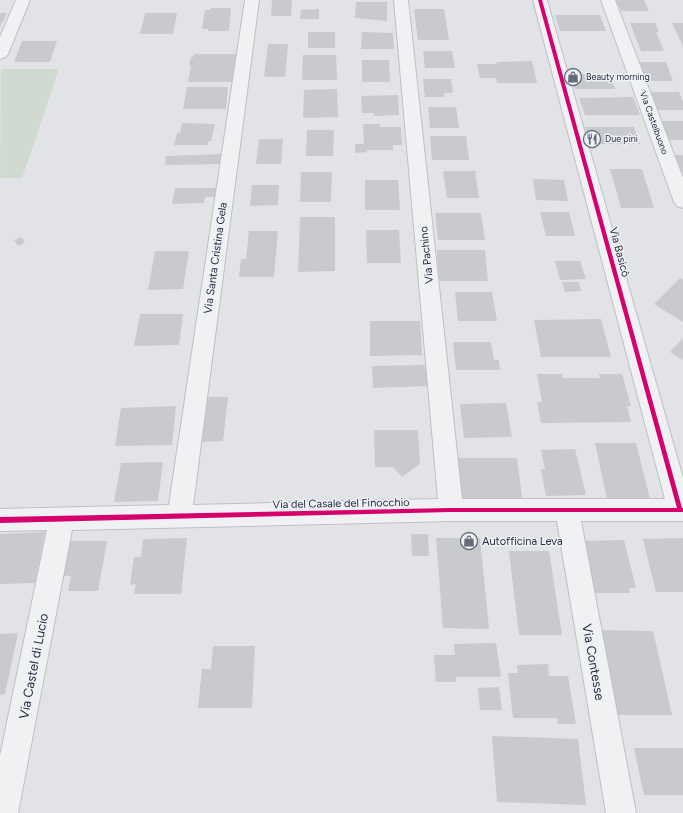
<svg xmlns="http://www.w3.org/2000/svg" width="683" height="813" font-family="Figtree,sans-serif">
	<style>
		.green { fill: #d0dad1 }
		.building { fill: #c8cace }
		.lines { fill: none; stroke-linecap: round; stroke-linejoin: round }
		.street-casing { stroke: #bec0c4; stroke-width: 2 }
		.street { fill: #f0f1f3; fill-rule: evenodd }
		.cycleway-casing { stroke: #eef1f6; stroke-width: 3 }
		.cycleway { fill: #d6006c; fill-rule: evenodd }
		.labels { text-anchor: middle; stroke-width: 3; stroke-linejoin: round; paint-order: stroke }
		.far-poi-label { font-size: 9px; fill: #272e41; stroke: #eef1f6; text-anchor: start }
		.far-street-label { font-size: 9px; fill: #272e41; stroke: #eef1f6 }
		.street-label { font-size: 11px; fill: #272e41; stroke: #eef1f6 }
		.poi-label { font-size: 11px; fill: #272e41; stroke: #eef1f6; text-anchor: start }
		.near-street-label { font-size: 13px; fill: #272e41; stroke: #eef1f6 }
	</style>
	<rect width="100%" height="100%" fill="#e1e3e6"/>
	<path class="green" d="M1,69H59L22,178H0Z"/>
	<g class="building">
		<path d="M272,0H292L291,16H271Z"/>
		<path d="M616,0H644L649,11H621Z"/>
		<path d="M356,2H387V21L355,18Z"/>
		<path d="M211,8H231L229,31H208V29H202L205,10H210Z"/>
		<path d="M319,9V19H300L301,10Z"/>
		<path d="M414,9H444L449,40H418Z"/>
		<path d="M0,13H7L0,27Z"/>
		<path d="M145,13H177L173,34H140Z"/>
		<path d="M555,15H600L606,31H560Z"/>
		<path d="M630,23H655L659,32H656L664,51H641Z"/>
		<path d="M672,23H683V46Z"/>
		<rect x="308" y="32" width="27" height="16"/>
		<path d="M362,32L393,33L394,49H361Z"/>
		<path d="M22,41H57L50,62H14Z"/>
		<path d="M268,44H288L285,77H264Z"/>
		<path d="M423,51H452L455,68H425Z"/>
		<path d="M194,54H236L232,82H188L191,65H189L191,57H193Z"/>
		<path d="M303,55H336L337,80H302Z"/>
		<path d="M362,60H389L390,82H362Z"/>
		<path d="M532,61L537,83H497L496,78H480L477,64H497L496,62Z"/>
		<path d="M639,62H666L673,81H646Z"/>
		<path d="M571,74H610L615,89H575Z"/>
		<path d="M423,79H451L453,93H444L445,97H425Z"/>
		<path d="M187,87H228L226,109H183Z"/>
		<path d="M337,89L338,117L303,118L304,90Z"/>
		<path d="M648,92H679L683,102V110H655Z"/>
		<path d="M398,95L399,115L374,116L373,113H362L361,96Z"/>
		<path d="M633,97L640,115H585L579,98Z"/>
		<path d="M428,107H456L459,128H430Z"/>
		<path d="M661,121H683V140H668Z"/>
		<path d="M182,123L215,124L211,141H208V145H174L177,133H180Z"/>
		<path d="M363,124H380V127H401L402,145H393V150H367V152L355,153V144H364Z"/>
		<path d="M585,127H634L640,144H590Z"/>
		<path d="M307,130H334L333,156H306Z"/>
		<path d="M430,136H466L469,160H432Z"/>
		<path d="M259,139H283L281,164H256Z"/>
		<path d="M223,154L222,164L165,165L166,156Z"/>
		<path d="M675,155H683V174Z"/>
		<path d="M610,169H642L654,208H621Z"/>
		<path d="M443,171H475L479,198H447Z"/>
		<path d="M301,172H332L331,202H300Z"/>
		<path d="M533,179L564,180L568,201L536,200Z"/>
		<path d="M365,180H398L400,210H365Z"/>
		<path d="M252,185H279L278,205L250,206Z"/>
		<path d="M175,188H218L217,197H205L204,203L172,204Z"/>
		<path d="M540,212H569L575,236H546Z"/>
		<path d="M435,213H481L485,240H438Z"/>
		<path d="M300,217H335V271L298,272Z"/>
		<path d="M366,230H399L401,263H367Z"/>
		<path d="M249,231H278L274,277H239L241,259H246Z"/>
		<path d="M21,237L25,242L18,246L14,240Z"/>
		<path d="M437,250H485L488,281H439Z"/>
		<path d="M155,251H189L183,289L148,290Z"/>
		<path d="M555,261H580L586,279L560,280Z"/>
		<path d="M680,278L683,280V322L654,304Z"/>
		<path d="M562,282H579L581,291L565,292Z"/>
		<path d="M455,292H492L497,321H458Z"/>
		<path d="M140,314H183L179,345L134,346Z"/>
		<path d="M601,319L611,357H541L534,320Z"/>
		<path d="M370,321H420L422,355L370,356Z"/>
		<path d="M683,338V360L670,352Z"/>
		<path d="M453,342H491L494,360H499L500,370H456Z"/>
		<path d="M425,365L428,386L373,388L372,366Z"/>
		<path d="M537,374H562L563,378H600L599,374H622L631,406H627L631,422L541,423L537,402H542Z"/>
		<path d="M205,397H228L223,441L200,442Z"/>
		<path d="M506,403L512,437L464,438L460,404Z"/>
		<path d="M176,406L172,445L115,446L121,408Z"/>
		<path d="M374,430H418L420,464L402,477L393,467H375Z"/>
		<path d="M595,443H636L650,499H607Z"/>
		<path d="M575,449L586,495L546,496L541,469H545L541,450Z"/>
		<path d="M457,458H517L522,498H461Z"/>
		<path d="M163,462L158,501L114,502L121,463Z"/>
		<path d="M45,532L35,583L0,584V534Z"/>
		<path d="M411,534H428L429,556H412Z"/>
		<path d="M187,538L181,594H134L136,584L130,585L134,557H141L143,539Z"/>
		<path d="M436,538H480L489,629L443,628Z"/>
		<path d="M683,538V592H656L643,539Z"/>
		<path d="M624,540L636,588H629L630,593H592L581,541Z"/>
		<path d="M61,541H107L98,591H68L71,576H54Z"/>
		<path d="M509,551H549L562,635H519Z"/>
		<path d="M599,630L653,631L672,715H614Z"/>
		<path d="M18,633L5,694L0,695V634Z"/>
		<path d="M496,643L501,677H456V682H436L434,655H455L454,644Z"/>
		<path d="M213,646H255L252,708H198L202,669H211Z"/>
		<path d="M548,664L549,676H568L576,724H558L557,718H513L508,673H518L517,665Z"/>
		<path d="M499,687L502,710H480L478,688Z"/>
		<path d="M492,736L578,739L586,805L497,802Z"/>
		<path d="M634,748H683V795H644Z"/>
	</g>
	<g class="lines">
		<g class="street-casing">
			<g id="street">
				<path d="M16,0H30L8,54L5,57L0,59V37Z"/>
				<path d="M245,0H259L193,505L438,499L394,0H408L462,499H665L533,0H547L683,478V521H581L636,813H606L557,521H451L72,530L18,813H0V756L47,530L0,531V509L169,505Z"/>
				<path d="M601,0H615L683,178V208L677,206L674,202Z"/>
			</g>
		</g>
		<use href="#street" class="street"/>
		<g class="cycleway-casing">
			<path id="cycleway" d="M538,0H542L682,508H683V512H451L0,523V517L451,508H677Z"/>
		</g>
		<use href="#cycleway" class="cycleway"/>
	</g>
	<defs>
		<g id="shop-ring" transform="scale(0.9)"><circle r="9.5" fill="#eef1f6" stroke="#686d7b" stroke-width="1.5"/><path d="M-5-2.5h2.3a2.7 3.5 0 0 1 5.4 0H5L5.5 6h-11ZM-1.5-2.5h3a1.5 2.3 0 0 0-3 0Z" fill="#686d7b"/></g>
		<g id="restaurant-ring" transform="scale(0.9)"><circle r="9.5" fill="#eef1f6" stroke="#686d7b" stroke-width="1.5"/><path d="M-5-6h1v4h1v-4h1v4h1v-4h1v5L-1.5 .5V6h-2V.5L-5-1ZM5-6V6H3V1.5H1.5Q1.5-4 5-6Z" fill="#686d7b"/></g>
	</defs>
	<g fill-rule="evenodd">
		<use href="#shop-ring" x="573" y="77"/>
		<use href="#restaurant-ring" x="592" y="139"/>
		<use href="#shop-ring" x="469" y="541"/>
	</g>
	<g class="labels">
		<g class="far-poi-label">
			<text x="586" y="80">Beauty morning</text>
			<text x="605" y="142">Due pini</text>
		</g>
		<g class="far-street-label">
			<text transform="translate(654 123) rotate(70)" y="3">Via Castelbuono</text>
		</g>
		<g class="street-label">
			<text transform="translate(620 252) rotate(75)" y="4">Via Basicò</text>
			<text transform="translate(426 255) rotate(-96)" y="4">Via Pachino</text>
			<text transform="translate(215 258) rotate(-82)" y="4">Via Santa Cristina Gela</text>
			<text transform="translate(341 503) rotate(-1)" y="4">Via del Casale del Finocchio</text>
		</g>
		<g class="poi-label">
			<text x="482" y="545">Autofficina Leva</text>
		</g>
		<g class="near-street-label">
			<text transform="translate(594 662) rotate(80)" y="5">Via Contesse</text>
			<text transform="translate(33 666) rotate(-79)" y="5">Via Castel di Lucio</text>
		</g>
	</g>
</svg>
